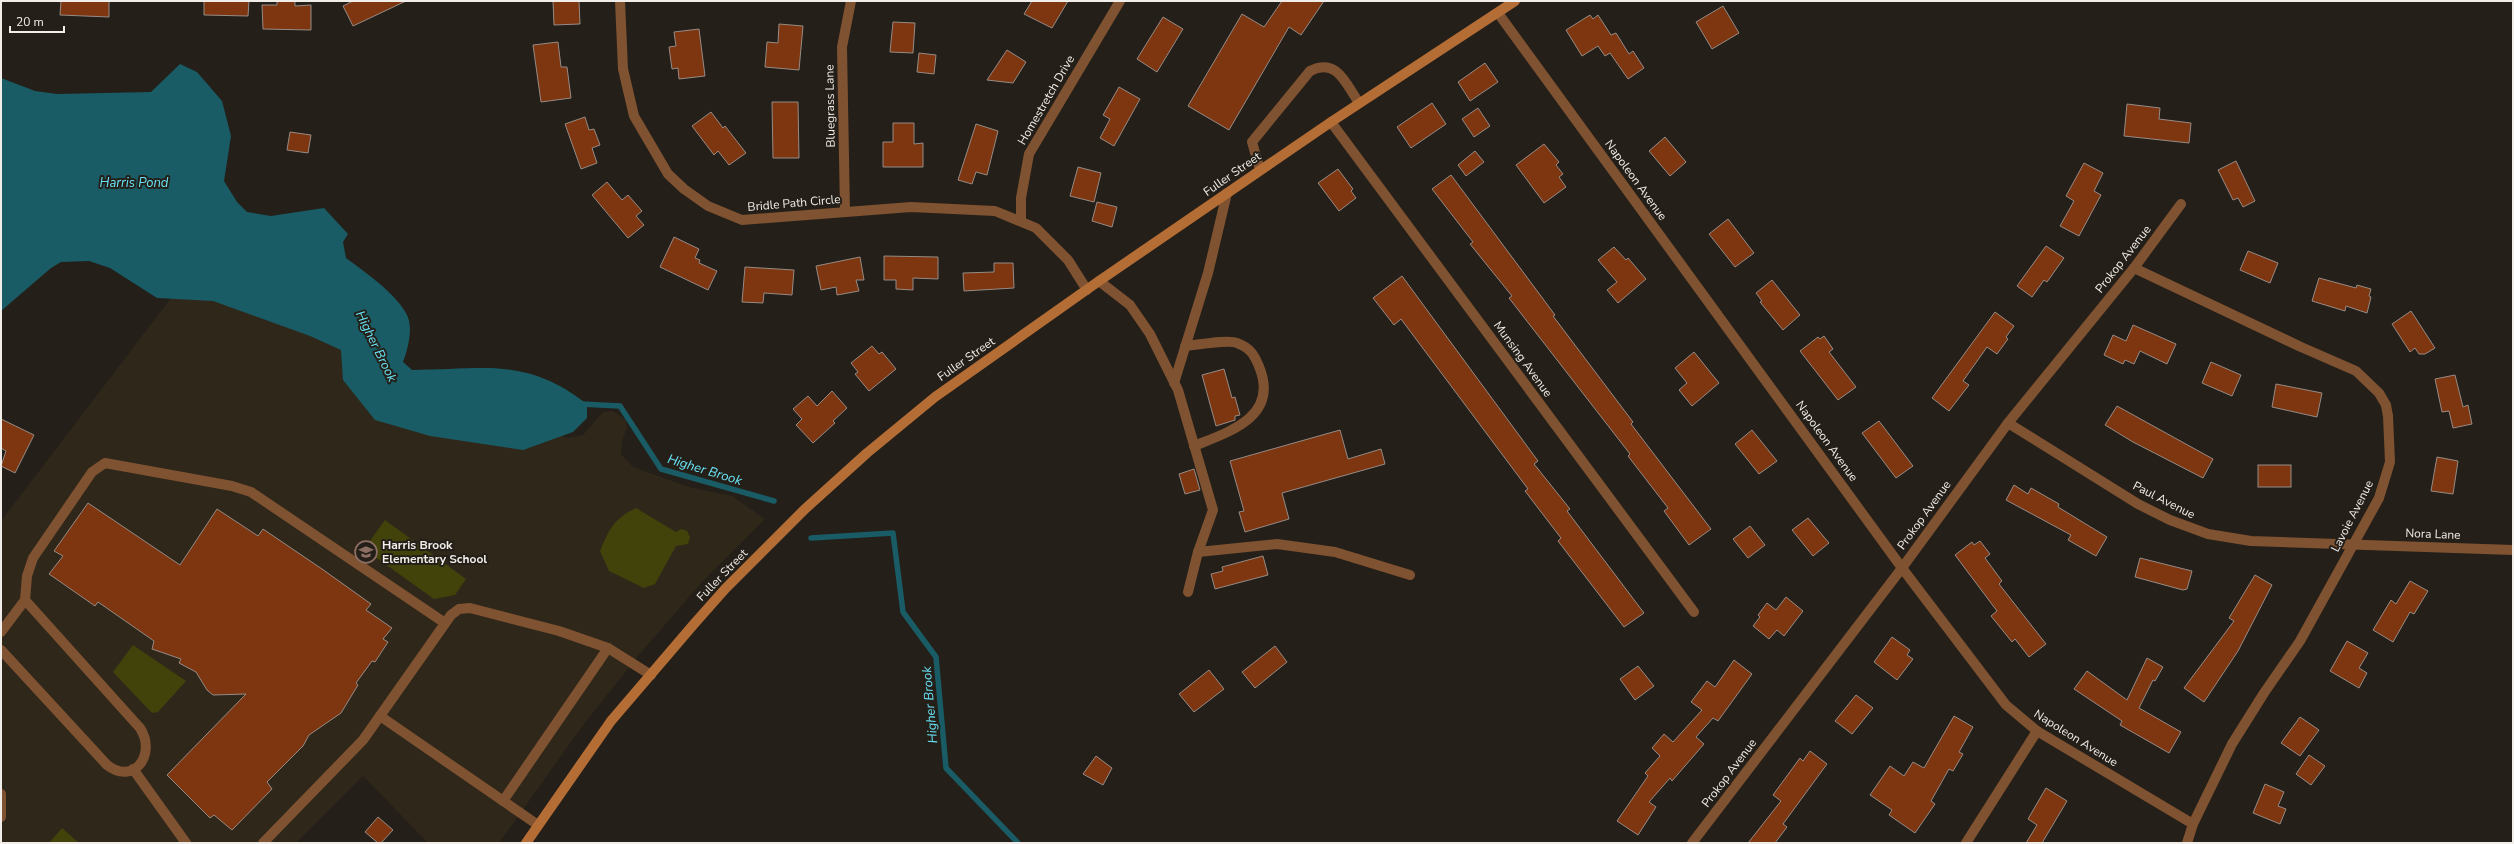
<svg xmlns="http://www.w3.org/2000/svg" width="2514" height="844" font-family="'Nunito Sans',sans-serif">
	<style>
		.built { fill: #2f271a }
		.green { fill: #41430a }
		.water { fill: #195c66 }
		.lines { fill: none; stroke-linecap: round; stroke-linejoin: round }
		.stream { stroke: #195c66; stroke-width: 5.5 }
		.building { fill: #7d360f; stroke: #968b86 }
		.lane { stroke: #7f5231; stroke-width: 10 }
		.street { stroke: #7f5231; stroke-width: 10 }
		.secondary { stroke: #b56d36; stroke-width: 10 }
		.labels { text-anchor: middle; stroke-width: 4; stroke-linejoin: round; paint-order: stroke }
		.street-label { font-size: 12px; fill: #f1ede8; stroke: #241f18 }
		.poi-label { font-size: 12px; font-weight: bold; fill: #f1ede8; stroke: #241f18; text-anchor: start }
		.water-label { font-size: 13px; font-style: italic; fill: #68e3f6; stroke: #241f18 }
	</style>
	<rect width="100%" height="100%" fill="#241f18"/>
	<path class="built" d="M174,294L201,297L335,328L350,380L551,432L568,438L583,435L603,412L613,411L626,420L627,428L622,441L621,454L633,467L689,487L732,496L765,519L701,583L638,656L584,724L499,843H428L363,776L296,843H1V521Z"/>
	<g class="green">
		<path d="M636,508L676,532L681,529L687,531L690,537L688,544L676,546L655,584L644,588L609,571L600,551C609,529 615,518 636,508Z"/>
		<path d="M385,520L466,579L455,595L434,599L364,549Z"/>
		<path d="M133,645L186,681L158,712L152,713L113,672Z"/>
		<path d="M62,828L79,843H49Z"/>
	</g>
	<path class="water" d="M180,64L197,72L222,101L231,136L224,181L237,202L247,212L271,216L324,208L348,234L343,242L346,258C365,272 395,293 406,313C414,326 408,349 403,362L412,370C484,370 525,356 587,404V418L573,432L523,450L430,436L375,420L343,380L341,350L310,336L213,301L157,298L110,268L89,261L61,262L51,268L1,311V78L35,91L57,94L151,92Z"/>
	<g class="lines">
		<g class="stream">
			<path d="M581,404L620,406L661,469L774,501"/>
			<path d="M811,538L893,533L903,612L936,657L946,768L1018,843"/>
		</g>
	</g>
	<g class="building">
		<path d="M61,1H109V17L60,15Z"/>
		<path d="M204,1H249L248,16L204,15Z"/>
		<path d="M277,1H295V6L311,5V30L263,29L262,5H277Z"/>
		<path d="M353,1H406L353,26L343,6Z"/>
		<path d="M553,1H579L580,24L554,25Z"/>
		<path d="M1032,1H1068L1052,28L1024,14Z"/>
		<path d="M1282,1H1324L1301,35L1289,27L1229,130L1188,106L1242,14L1264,27Z"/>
		<path d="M1723,6L1739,33L1712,49L1696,22Z"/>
		<path d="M1590,15L1593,19L1598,15L1611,35L1616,33L1629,54L1633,51L1644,68L1628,79L1610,53L1605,56L1598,46L1582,56L1566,30Z"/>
		<path d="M1163,17L1183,29L1157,72L1137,59Z"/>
		<path d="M893,22L915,23L913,53L890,52Z"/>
		<path d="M779,24L803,26L799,70L765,67L767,42L778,43Z"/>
		<path d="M699,29L705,76L679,79L678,68L672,69L669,47L676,46L674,32Z"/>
		<path d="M558,42L561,67H567L571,98L541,102L533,45Z"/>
		<path d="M1007,50L1026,62L1013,83L987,80Z"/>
		<path d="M919,53L936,55L934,74L917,72Z"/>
		<path d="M1485,63L1498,82L1470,101L1458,82Z"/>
		<path d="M1119,87L1140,99L1114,146L1100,138L1110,119L1103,115Z"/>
		<path d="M772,102H798L799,158H773Z"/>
		<path d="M1432,103L1446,124L1411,148L1397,127Z"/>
		<path d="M2127,104L2160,108L2159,119L2191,123L2189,143L2124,136Z"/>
		<path d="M1478,108L1490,126L1474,137L1462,119Z"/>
		<path d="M711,112L723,128L725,126L746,153L729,165L718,151L714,155L692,126Z"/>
		<path d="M585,117L589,130L594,129L600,145L592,148L597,163L581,169L565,124Z"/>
		<path d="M893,123H914V144L923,143V167H883V142H893Z"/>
		<path d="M976,124L998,131L987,175L976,172L972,184L958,180Z"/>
		<path d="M290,132L311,135L308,153L287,150Z"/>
		<path d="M1665,137L1686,162L1670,176L1649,151Z"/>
		<path d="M1544,144L1559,162L1556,165L1563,174L1559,177L1566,187L1544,203L1516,165Z"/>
		<path d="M1475,151L1484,162L1466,176L1458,165Z"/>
		<path d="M2236,161L2255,201L2243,207L2238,198L2233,200L2218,170Z"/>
		<path d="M2084,163L2103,173L2094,191L2101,195L2079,236L2060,226L2074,201L2066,196Z"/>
		<path d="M1078,167L1101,173L1094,202L1070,196Z"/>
		<path d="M1338,169L1353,189L1351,191L1356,198L1339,211L1318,183Z"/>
		<path d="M1451,175L1555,315L1553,316L1633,422L1631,424L1711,529L1689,545L1664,511L1668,508L1628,456L1630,454L1509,298L1512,296L1470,244L1473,242L1432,189Z"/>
		<path d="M607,182L622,200L628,195L642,211L636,216L644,225L628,238L592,195Z"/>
		<path d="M1097,202L1117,207L1112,227L1092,221Z"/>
		<path d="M1728,219L1754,253L1735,267L1709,234Z"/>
		<path d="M674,237L699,249L695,258L700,260L699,263L717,271L708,290L660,267Z"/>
		<path d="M2046,246L2064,258L2047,282L2044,280L2032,297L2017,286Z"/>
		<path d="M1614,247L1626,260L1628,258L1646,279L1618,303L1607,290L1617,282L1598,260Z"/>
		<path d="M2248,251L2278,263L2270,283L2240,270Z"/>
		<path d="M884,256L938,257V279L913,278V290L896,289V280H884Z"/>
		<path d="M860,257L864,280H856L859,291L837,295L836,287L821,290L816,266Z"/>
		<path d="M994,263H1013L1014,288L964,291L963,273L994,272Z"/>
		<path d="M745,267L794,270L792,295L764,293L763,303L742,302Z"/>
		<path d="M1402,276L1538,461L1534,464L1570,509L1567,511L1644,613L1624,627L1558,541L1561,538L1525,491L1528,489L1401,319L1394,325L1373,298Z"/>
		<path d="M2319,278L2356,288L2357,285L2371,289L2369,296L2371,297L2367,313L2346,306L2345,311L2312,301Z"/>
		<path d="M1772,280L1800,315L1783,330L1760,302L1762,301L1756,293Z"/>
		<path d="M2411,311L2435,348L2425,354H2419L2415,348L2410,352L2392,324Z"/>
		<path d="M1995,312L2014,326L2006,337L2008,339L1997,354L1987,347L1963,381L1969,385L1949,411L1932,398Z"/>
		<path d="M2133,325L2176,344L2167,364L2140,351L2134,364L2125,360L2123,364L2104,355L2113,335L2126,341Z"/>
		<path d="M1824,336L1833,349L1829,352L1856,387L1838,400L1800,351L1818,337L1820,339Z"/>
		<path d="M872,346L879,354L882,352L896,369L869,391L855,374L858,372L851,363Z"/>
		<path d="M1694,352L1719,383L1692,406L1679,390L1687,383L1675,368Z"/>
		<path d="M2211,362L2241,375L2232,396L2202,383Z"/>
		<path d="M1224,369L1232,398L1235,397L1240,415L1235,416V420L1216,426L1202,375Z"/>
		<path d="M2455,375L2463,407L2468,405L2472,424L2453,428L2449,411L2442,412L2435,379Z"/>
		<path d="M2276,384L2322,393L2317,417L2272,407Z"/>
		<path d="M832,391L847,408L833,421L835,423L813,443L796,425L802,419L793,409L808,396L817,406Z"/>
		<path d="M2117,406L2213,459L2203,478L2133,442L2105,425Z"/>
		<path d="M1,419L34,435L15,473L1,466L6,451L1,448Z"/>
		<path d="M1879,421L1913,466L1896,478L1862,433Z"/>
		<path d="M1340,430L1348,459L1381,449L1385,464L1282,493L1289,519L1245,532L1239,512L1244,511L1230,461Z"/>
		<path d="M1752,430L1777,461L1759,474L1735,444Z"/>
		<path d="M2437,457L2458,461L2453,494L2431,491Z"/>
		<rect x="2258" y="465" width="33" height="22"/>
		<path d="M1194,469L1200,490L1185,494L1179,474Z"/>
		<path d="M2014,485L2028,494L2031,488L2059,504L2058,507L2107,537L2096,556L2068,540L2071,535L2006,500Z"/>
		<path d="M88,503L180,565L217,509L258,536L263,529L322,569L371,604L366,610L392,628L383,639L388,642L375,662L372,661L356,683L358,685L341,713L309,735L303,746L267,782L272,789L232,830L214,815L210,818L167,775L246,694L213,695L207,690L196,672L179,663L181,659L152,649L154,641L98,602L95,606L49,574L63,556L54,551Z"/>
		<path d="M1808,518L1829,543L1813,556L1792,530Z"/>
		<path d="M1750,526L1765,545L1748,558L1733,539Z"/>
		<path d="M1980,541L1990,554L1985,558L2002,581L1999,584L2046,644L2029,657L2015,639L2012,642L1991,616L1997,611L1955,555L1972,542L1974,545Z"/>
		<path d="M1263,556L1268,575L1215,589L1211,574L1223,571L1222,567Z"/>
		<path d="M2140,558L2192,571L2187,589L2183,590L2135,577Z"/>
		<path d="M2255,575L2272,585L2238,651L2204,702L2184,688L2234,621L2229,618Z"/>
		<path d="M2410,581L2428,591L2414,614L2410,612L2393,642L2373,630L2391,600L2396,604Z"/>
		<path d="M1786,597L1803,611L1784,636L1777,630L1769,639L1753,626L1760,617L1758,615L1767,603L1776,610Z"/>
		<path d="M1892,637L1910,650L1907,655L1913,659L1897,680L1874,662Z"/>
		<path d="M2347,641L2368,653L2359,668L2367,673L2359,688L2330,671Z"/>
		<path d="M1275,646L1287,662L1255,688L1242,672Z"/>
		<path d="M2147,658L2163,667L2155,681L2153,680L2139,708L2181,732L2169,753L2120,725L2122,721L2074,689L2087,671L2127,700Z"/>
		<path d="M1734,660L1752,674L1718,721L1713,718L1696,737L1704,744L1672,781L1670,778L1649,802L1656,807L1638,835L1617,821L1648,776L1645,773L1660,756L1652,748L1664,734L1673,742L1702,710L1691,702L1707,681L1715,687Z"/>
		<path d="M1638,666L1654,686L1635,700L1620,679Z"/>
		<path d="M1209,670L1224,689L1194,712L1179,694Z"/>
		<path d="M1856,695L1873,708L1852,734L1835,721Z"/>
		<path d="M1954,716L1973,727L1959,752L1963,754L1953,771L1949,769L1931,801L1935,804L1915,833L1889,815L1892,810L1870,795L1890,766L1904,776L1913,762L1924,768Z"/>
		<path d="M2300,717L2319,730L2300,756L2281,743Z"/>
		<path d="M1810,751L1827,764L1783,824L1787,827L1775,843H1748L1781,801L1773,795L1800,758L1803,761Z"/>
		<path d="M2309,755L2325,766L2311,785L2296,774Z"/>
		<path d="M1096,756L1112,768L1103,785L1083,774Z"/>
		<path d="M2265,784L2284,792L2278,806L2286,809L2280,824L2253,813Z"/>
		<path d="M2046,788L2067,801L2042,843H2026L2037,825L2028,819Z"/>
		<path d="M378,817L393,830L381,843H378L365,832Z"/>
	</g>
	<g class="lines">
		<g class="lane">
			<path d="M1260,170L1252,142L1310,71C1337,57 1346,84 1359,103"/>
			<path d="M1099,281L1130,305L1150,334L1178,390L1213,510L1198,552L1188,592"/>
			<path d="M1185,346C1197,345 1228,339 1237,343C1251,348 1255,356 1260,369C1278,417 1229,432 1194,446"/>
			<path d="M1174,383L1208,273L1227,193"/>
			<path d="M1198,552L1277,544L1335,552L1410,575"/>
			<path d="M1,632L25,600L27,576L33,558L92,472L105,463L232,486L251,492L445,623"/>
			<path d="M1,650L107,765C134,786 157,754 140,728L25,600"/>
			<path d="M380,716L538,825"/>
			<path d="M133,769L186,843"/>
			<path d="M1,794V817"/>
			<path d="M503,801L608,648"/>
			<path d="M263,843L363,740L451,615L459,609L470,608L559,631L608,648L651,675"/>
		</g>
		<g class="street">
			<path d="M620,1L623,69L634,116L668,174L684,189L708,206L742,220L911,207L995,211L1036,228L1068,260L1087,290"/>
			<path d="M1498,13L1902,568L2006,705L2037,731L2193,824"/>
			<path d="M1331,122L1694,612"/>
			<path d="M845,212L842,47L851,1"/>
			<path d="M1021,220V198L1029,154L1120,1"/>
			<path d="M2134,268L2301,347L2356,371L2379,393L2386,405L2388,416L2390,462L2379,498L2300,641L2264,693L2232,744L2193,824L2187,843"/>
			<path d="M2008,423L2138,504L2170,520L2208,534L2251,541L2513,550"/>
			<path d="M1692,843L1902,568L2008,423L2134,268L2181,204"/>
			<path d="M1966,843L2037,731"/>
		</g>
		<path class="secondary" d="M526,843L611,721L694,624L725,589L805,509L867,453L935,397L1099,281L1331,122L1515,1"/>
	</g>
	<defs>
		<g id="school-ring" transform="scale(1.15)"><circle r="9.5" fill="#241f18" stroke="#8d6e63" stroke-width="1.5"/><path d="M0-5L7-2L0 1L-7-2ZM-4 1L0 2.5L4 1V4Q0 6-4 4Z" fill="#8d6e63"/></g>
	</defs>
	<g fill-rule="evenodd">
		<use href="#school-ring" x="366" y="552"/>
	</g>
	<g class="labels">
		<g class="street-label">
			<text transform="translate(1046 100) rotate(-60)" y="4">Homestretch Drive</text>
			<text transform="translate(830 106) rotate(-91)" y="4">Bluegrass Lane</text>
			<text transform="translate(1232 174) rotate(-35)" y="4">Fuller Street</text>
			<text transform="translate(1636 180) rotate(54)" y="4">Napoleon Avenue</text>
			<text transform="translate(794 203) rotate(-5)" y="4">Bridle Path Circle</text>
			<text transform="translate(2123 259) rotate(-52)" y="4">Prokop Avenue</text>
			<text transform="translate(966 359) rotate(-35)" y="4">Fuller Street</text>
			<text transform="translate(1523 359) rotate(54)" y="4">Munsing Avenue</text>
			<text transform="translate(1827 441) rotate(54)" y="4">Napoleon Avenue</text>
			<text transform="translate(2164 500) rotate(27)" y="4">Paul Avenue</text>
			<text transform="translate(1924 515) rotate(-54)" y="4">Prokop Avenue</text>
			<text transform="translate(2352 516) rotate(-63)" y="4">Lavoie Avenue</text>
			<text transform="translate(2433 534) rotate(2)" y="4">Nora Lane</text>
			<text transform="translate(722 575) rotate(-46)" y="4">Fuller Street</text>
			<text transform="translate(2076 738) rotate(32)" y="4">Napoleon Avenue</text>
			<text transform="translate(1729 773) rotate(-53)" y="4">Prokop Avenue</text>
		</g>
		<g class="poi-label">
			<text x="382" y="549">Harris Brook<tspan x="382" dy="14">Elementary School</tspan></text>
		</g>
		<g class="water-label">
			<text x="134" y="187">Harris Pond</text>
			<text transform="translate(377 346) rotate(64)" y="5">Higher Brook</text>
			<text transform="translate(705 469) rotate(17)" y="5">Higher Brook</text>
			<text transform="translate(929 705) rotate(-95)" y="5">Higher Brook</text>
		</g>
	</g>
	<rect width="2514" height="844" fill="none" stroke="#f1ede8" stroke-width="4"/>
	<path d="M10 26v6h54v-6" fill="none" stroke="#f1ede8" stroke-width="2"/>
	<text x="16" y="26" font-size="12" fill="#f1ede8" stroke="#241f18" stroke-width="3" paint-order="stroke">20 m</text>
</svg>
